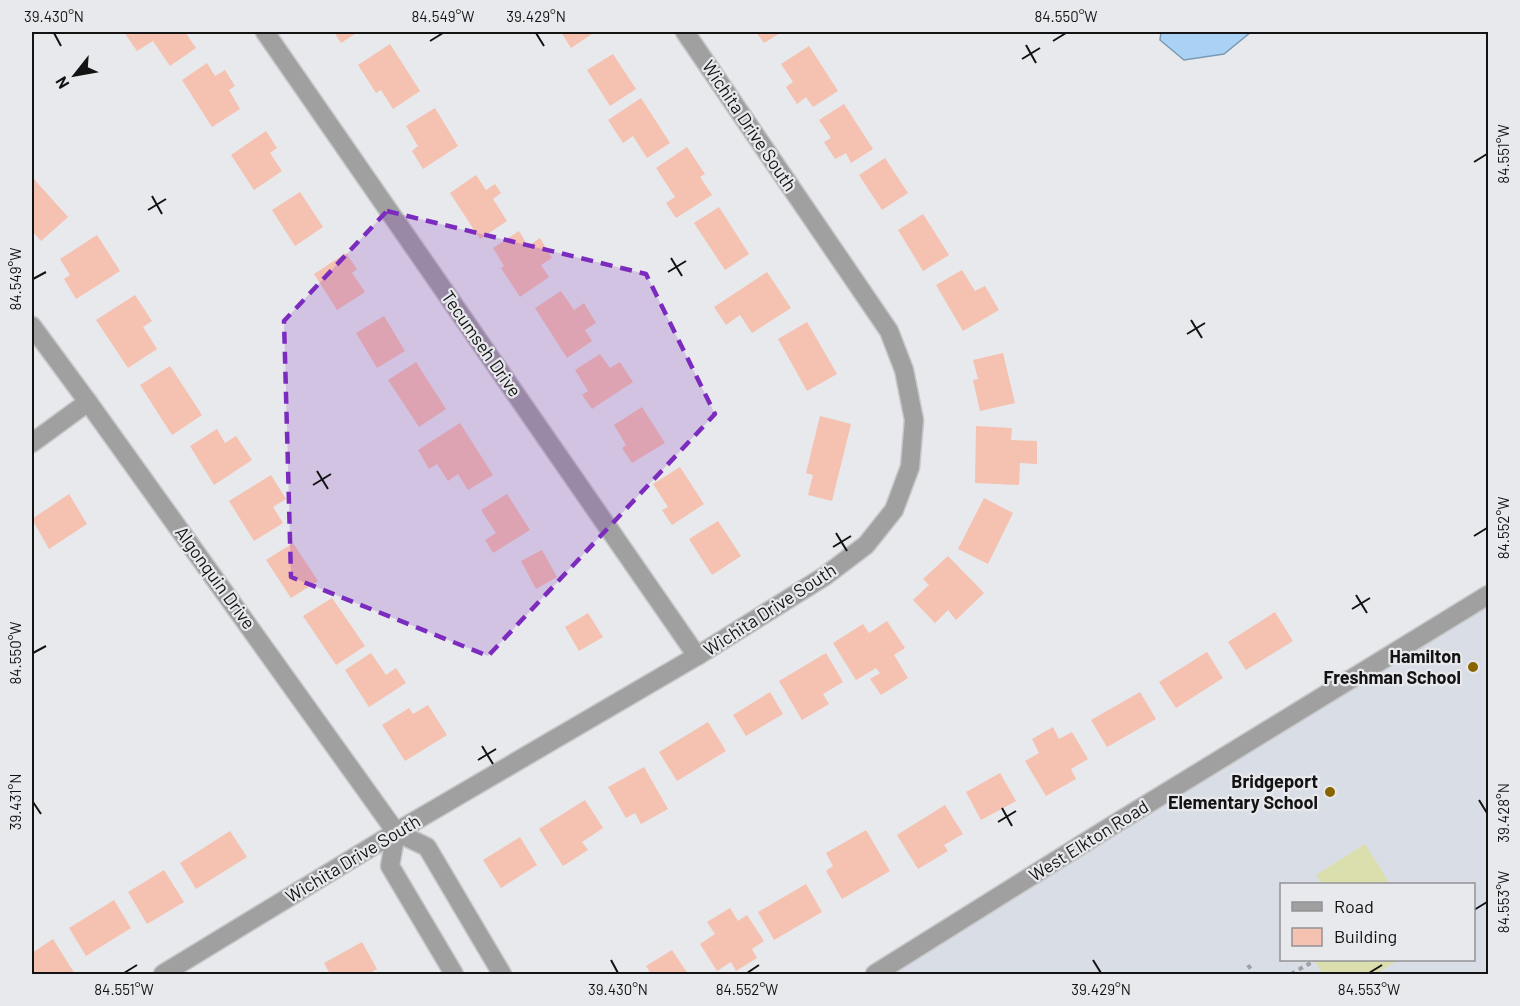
<svg xmlns="http://www.w3.org/2000/svg" width="1520" height="1006" font-family="Barlow,sans-serif">
	<style>
		.built { fill: #d8dde6; fill-rule: evenodd }
		.green { fill: #dbdfad }
		.water { fill: #aad2f5; stroke: #7d99b2; stroke-width: 1.5 }
		.building { fill: #f5c1b0 }
		.lines { fill: none; stroke-linecap: round; stroke-linejoin: round }
		.minor-casing { stroke: #c6c7c9; stroke-width: 21 }
		.path { stroke: #a0a1a3; stroke-width: 4; stroke-dasharray: 4.5 4.5; stroke-linecap: butt }
		.minor { stroke: #a1a0a0; stroke-width: 18 }
		.marked { fill: #7b2cbf; fill-opacity: 0.2; stroke: #7b2cbf; stroke-width: 4.5; stroke-dasharray: 12 8; stroke-linejoin: round }
		.ticks { fill: none; stroke: #131314; stroke-width: 2 }
		.poi-dot { fill: #896401; stroke: #e8e9ec; stroke-width: 2 }
		.labels { text-anchor: middle; stroke-width: 4.5; stroke-linejoin: round; paint-order: stroke }
		.street-label { font-size: 18px; fill: #131314; stroke: #e8e9ec }
		.poi-label { font-size: 18px; font-weight: bold; fill: #131314; stroke: #e8e9ec; text-anchor: end }
		.neatline { fill: none; stroke: #131314; stroke-width: 2 }
		.ticks-label { font-size: 15px; text-anchor: middle; fill: #131314 }
	</style>
	<rect width="100%" height="100%" fill="#e8e9ec"/>
	<path class="built" d="M1488,595V974H877ZM1282,884H1474V960H1282Z"/>
	<g class="green">
		<path d="M1365,844L1390,884H1321L1316,875Z"/>
		<path d="M1314,960H1399L1375,974H1323Z"/>
	</g>
	<path class="water" d="M1161,32H1251L1224,54L1184,60L1160,40Z"/>
	<g class="building">
		<path d="M124,32H185L196,48L170,66L153,41L137,51Z"/>
		<path d="M334,32H358L341,43Z"/>
		<path d="M561,32H595L571,48Z"/>
		<path d="M756,32H782L764,43Z"/>
		<path d="M390,44L420,91L393,109L381,90L376,93L358,65Z"/>
		<path d="M809,46L838,91L813,107L806,97L797,104L786,87L793,82L781,64Z"/>
		<path d="M613,54L636,89L610,106L587,70Z"/>
		<path d="M207,63L215,76L225,70L235,86L229,90L240,109L212,127L182,80Z"/>
		<path d="M641,98L670,143L647,158L633,136L623,143L608,120Z"/>
		<path d="M844,104L873,149L851,163L846,153L835,159L824,142L831,138L819,120Z"/>
		<path d="M435,108L458,146L423,169L412,151L418,146L406,126Z"/>
		<path d="M266,131L277,148L270,153L282,171L254,190L231,155Z"/>
		<path d="M687,147L705,174L700,177L712,195L676,218L666,203L675,197L656,168Z"/>
		<path d="M885,158L908,193L882,210L859,175Z"/>
		<path d="M476,175L486,190L495,184L501,193L493,199L507,221L480,239L450,193Z"/>
		<path d="M32,177L68,217L41,241L32,231Z"/>
		<path d="M300,192L323,227L295,246L272,210Z"/>
		<path d="M719,207L749,254L725,270L694,223Z"/>
		<path d="M923,214L949,255L923,271L898,230Z"/>
		<path d="M519,231L528,246L540,238L552,258L541,265L549,277L520,297L501,268L504,266L493,248Z"/>
		<path d="M97,235L120,271L76,299L64,279L70,275L60,259Z"/>
		<path d="M346,253L357,269L352,273L365,292L337,310L314,274Z"/>
		<path d="M962,270L975,291L985,286L999,310L963,331L936,285Z"/>
		<path d="M767,272L791,308L752,333L740,315L726,325L714,307Z"/>
		<path d="M561,291L574,310L584,303L596,323L585,330L592,341L567,358L535,308Z"/>
		<path d="M135,295L152,321L143,327L157,349L128,368L96,320Z"/>
		<path d="M384,316L405,351L377,368L356,333Z"/>
		<path d="M807,322L837,374L807,391L778,339Z"/>
		<path d="M1003,353L1015,403L980,411L973,380L978,379L973,360Z"/>
		<path d="M600,354L610,368L620,362L633,382L592,409L582,395L588,391L575,370Z"/>
		<path d="M416,362L446,409L419,427L388,380Z"/>
		<path d="M170,366L202,415L172,435L140,385Z"/>
		<path d="M642,407L665,443L632,463L622,448L626,445L614,425Z"/>
		<path d="M820,416L851,424L832,501L808,495L813,475L806,473Z"/>
		<path d="M460,423L493,475L468,490L458,474L448,481L437,464L429,469L418,450Z"/>
		<path d="M976,426L1012,428L1011,440L1037,441V464L1020,463L1019,485L975,483Z"/>
		<path d="M217,429L225,443L236,436L252,460L214,485L190,446Z"/>
		<path d="M680,467L704,504L672,525L662,510L668,507L653,484Z"/>
		<path d="M271,475L286,499L273,507L283,523L254,541L229,501Z"/>
		<path d="M69,494L87,524L49,549L32,519Z"/>
		<path d="M507,494L530,530L493,553L485,540L496,533L481,510Z"/>
		<path d="M984,498L1013,513L988,564L958,549Z"/>
		<path d="M718,521L741,556L712,575L689,539Z"/>
		<path d="M293,543L318,581L291,598L266,560Z"/>
		<path d="M542,550L557,577L536,589L521,561Z"/>
		<path d="M948,556L984,593L956,620L948,610L935,623L913,600L929,585L923,579Z"/>
		<path d="M332,598L365,646L336,665L303,616Z"/>
		<path d="M1275,612L1293,641L1246,670L1228,642Z"/>
		<path d="M588,613L603,637L579,651L565,627Z"/>
		<path d="M887,621L905,648L894,655L908,678L881,695L870,679L880,673L876,668L856,680L833,643L863,624L869,633Z"/>
		<path d="M1207,652L1223,678L1176,708L1159,682Z"/>
		<path d="M371,653L386,675L396,668L406,683L369,707L345,670Z"/>
		<path d="M826,653L843,682L823,694L829,704L802,720L779,681Z"/>
		<path d="M770,692L783,714L746,736L733,715Z"/>
		<path d="M1140,692L1156,719L1107,747L1091,720Z"/>
		<path d="M428,705L447,735L405,761L382,725L409,708L413,714Z"/>
		<path d="M708,722L726,751L677,781L659,752Z"/>
		<path d="M1053,727L1059,739L1072,732L1088,759L1071,769L1076,779L1046,796L1025,761L1039,753L1032,739Z"/>
		<path d="M644,767L668,809L641,824L635,813L626,818L608,787Z"/>
		<path d="M1000,773L1016,801L981,820L966,792Z"/>
		<path d="M585,800L603,828L582,842L588,850L563,866L539,829Z"/>
		<path d="M945,805L963,834L944,845L948,851L918,869L897,835Z"/>
		<path d="M866,830L890,871L842,899L826,871L833,866L826,853Z"/>
		<path d="M230,831L247,857L196,889L180,863Z"/>
		<path d="M520,837L537,865L501,888L483,860Z"/>
		<path d="M164,870L184,902L147,924L128,892Z"/>
		<path d="M806,884L822,912L774,940L758,912Z"/>
		<path d="M114,900L131,928L86,956L69,928Z"/>
		<path d="M730,908L738,921L747,915L764,941L752,949L757,958L736,971L731,962L717,971L700,944L715,934L707,922Z"/>
		<path d="M53,939L75,974H32V953Z"/>
		<path d="M362,942L377,969L368,974H330L324,963Z"/>
		<path d="M672,950L688,974H651L646,966Z"/>
	</g>
	<g class="lines">
		<g class="minor-casing">
			<g id="minor">
				<path d="M265,32L697,656"/>
				<path d="M32,326L88,402L396,832L427,847L502,974"/>
				<path d="M32,443L88,402"/>
				<path d="M396,832L390,866L454,974"/>
				<path d="M163,974L396,832L697,656L825,576L866,545L894,510L910,467L914,420L904,370L889,331L685,32"/>
				<path d="M875,974L1105,830L1488,595"/>
			</g>
		</g>
		<g class="path">
			<path d="M1248,965L1254,974"/>
			<path d="M1291,974L1314,961"/>
		</g>
		<use href="#minor" class="minor"/>
	</g>
	<path class="marked" d="M387,211L646,274L715,414L488,656L291,577L284,321Z"/>
	<path class="ticks" d="M54,33L61,46M536,33L544,46M430,41L443,33M1053,41L1066,33M1026,45L1036,63M1022,59L1040,48M1474,162L1487,154M152,196L162,214M148,210L166,199M671,258L682,276M668,272L686,261M33,279L46,272M1191,320L1202,338M1187,334L1205,323M317,471L328,489M313,485L331,474M836,533L847,551M1474,536L1487,528M833,547L851,536M1356,595L1367,613M1352,609L1370,598M33,653L46,646M482,746L493,764M478,760L496,749M1479,800L1487,813M33,802L41,814M1002,808L1012,826M998,822L1016,811M1474,910L1487,902M611,960L618,973M1093,960L1101,973M124,973L137,965M747,973L759,965M1369,973L1382,965"/>
	<g class="poi-dot">
		<circle cx="1473" cy="667" r="6"/>
		<circle cx="1330" cy="792" r="6"/>
	</g>
	<g class="labels">
		<g class="street-label">
			<text transform="translate(749 126) rotate(56)" y="6">Wichita Drive South</text>
			<text transform="translate(481 344) rotate(55)" y="6">Tecumseh Drive</text>
			<text transform="translate(215 578) rotate(54)" y="6">Algonquin Drive</text>
			<text transform="translate(770 610) rotate(-33)" y="6">Wichita Drive South</text>
			<text transform="translate(1089 841) rotate(-32)" y="6">West Elkton Road</text>
			<text transform="translate(353 859) rotate(-31)" y="6">Wichita Drive South</text>
		</g>
		<g class="poi-label">
			<text x="1461" y="663">Hamilton<tspan x="1461" dy="21">Freshman School</tspan></text>
			<text x="1318" y="788">Bridgeport<tspan x="1318" dy="21">Elementary School</tspan></text>
		</g>
	</g>
	<rect width="1520" height="1006" fill="none" stroke="#e8e9ec" stroke-width="66"/>
	<rect x="1280" y="883" width="195" height="78" fill="#e8e9ec" stroke="#939396" stroke-width="1.5"/>
	<rect x="1292" y="902" width="30" height="9" fill="#a1a0a0" stroke="#939396" stroke-width="1.5"/>
	<text x="1334" y="913" font-size="18" fill="#131314">Road</text>
	<rect x="1292" y="928" width="30" height="18" fill="#f5c1b0" stroke="#939396" stroke-width="1.5"/>
	<text x="1334" y="943" font-size="18" fill="#131314">Building</text>
	<g transform="translate(75 75) rotate(239)" stroke="#e8e9ec" stroke-width="4.5" paint-order="stroke">
	<path d="M0-4.5L10 22L0 15L-10 22Z" fill="#131314"/>
	<text y="-9" font-size="16" font-weight="bold" text-anchor="middle" fill="#131314">N</text>
	</g>
	<rect x="33" y="33" width="1454" height="940" class="neatline"/>
	<g class="ticks-label">
		<text x="54" y="22">39.430°N</text>
		<text x="443" y="22">84.549°W</text>
		<text x="536" y="22">39.429°N</text>
		<text x="1066" y="22">84.550°W</text>
		<text transform="translate(1504 154) rotate(-90)" y="5">84.551°W</text>
		<text transform="translate(16 279) rotate(-90)" y="5">84.549°W</text>
		<text transform="translate(1504 528) rotate(-90)" y="5">84.552°W</text>
		<text transform="translate(16 653) rotate(-90)" y="5">84.550°W</text>
		<text transform="translate(16 802) rotate(-90)" y="5">39.431°N</text>
		<text transform="translate(1504 813) rotate(-90)" y="5">39.428°N</text>
		<text transform="translate(1504 902) rotate(-90)" y="5">84.553°W</text>
		<text x="124" y="995">84.551°W</text>
		<text x="618" y="995">39.430°N</text>
		<text x="747" y="995">84.552°W</text>
		<text x="1101" y="995">39.429°N</text>
		<text x="1369" y="995">84.553°W</text>
	</g>
</svg>
